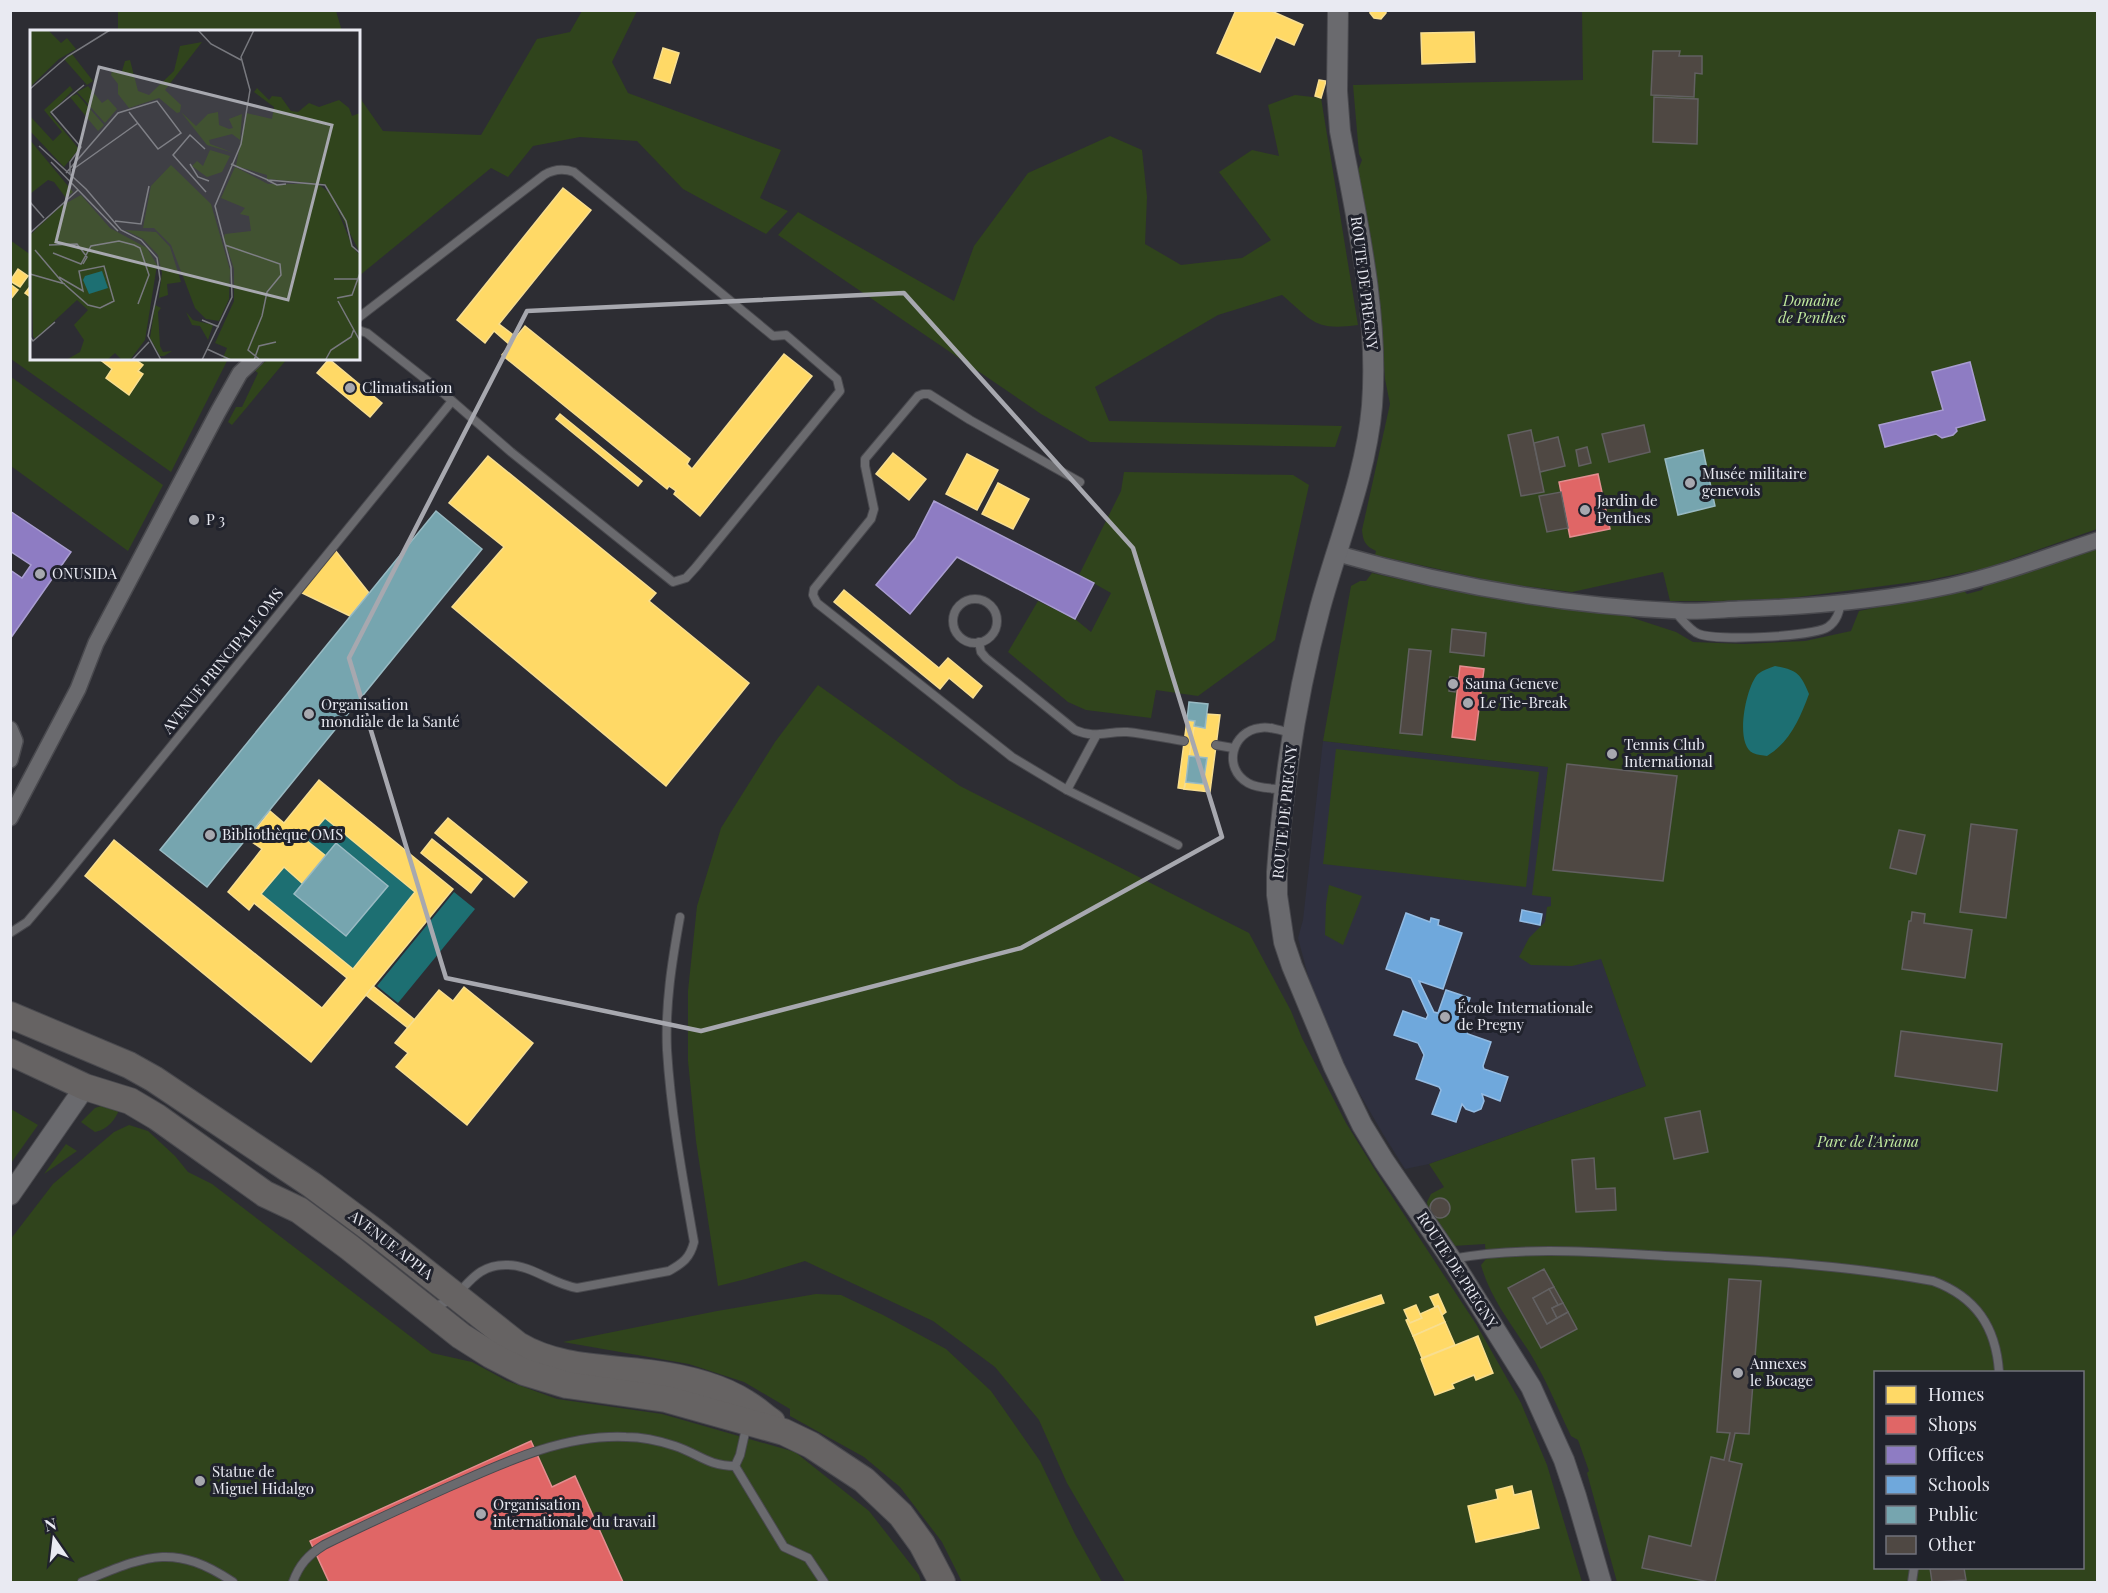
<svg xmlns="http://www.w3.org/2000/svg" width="2108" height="1593" font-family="'Playfair Display',serif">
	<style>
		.built { fill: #2f303f }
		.green { fill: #30441c; fill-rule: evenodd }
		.water { fill: #1d6f72 }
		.homes { fill: #ffd966; stroke: #f8de90; stroke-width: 1.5; fill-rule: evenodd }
		.shops { fill: #e06666; stroke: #e38e90; stroke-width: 1.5 }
		.offices { fill: #8e7cc3; stroke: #a99dd1; stroke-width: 1.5 }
		.schools { fill: #6fa8dc; stroke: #94bce3; stroke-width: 1.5 }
		.public { fill: #76a5af; stroke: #98bac3; stroke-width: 1.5 }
		.building { fill: #4f4843; stroke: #626061; stroke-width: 1.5 }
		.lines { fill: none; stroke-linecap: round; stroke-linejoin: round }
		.service-casing { stroke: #49494e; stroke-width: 10 }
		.minor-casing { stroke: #49494e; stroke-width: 18 }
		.tertiary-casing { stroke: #49494e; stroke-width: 22 }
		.primary-casing { stroke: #49494e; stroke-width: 28 }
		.service { stroke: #6a6a6e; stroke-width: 8 }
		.minor { stroke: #6a6a6e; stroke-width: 15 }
		.tertiary { stroke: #6a6a6e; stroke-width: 20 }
		.primary { stroke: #666363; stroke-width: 26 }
		.marked { fill: none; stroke: #a7a8af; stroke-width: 4.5; stroke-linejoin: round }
		.poi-dot { fill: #a7a8af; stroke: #20222c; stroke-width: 2 }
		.labels { text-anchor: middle; stroke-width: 6; stroke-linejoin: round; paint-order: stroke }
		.street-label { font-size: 15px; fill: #e9eaf2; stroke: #20222c }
		.park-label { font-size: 15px; font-style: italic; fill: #c2ec9f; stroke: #20222c }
		.poi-label { font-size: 15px; fill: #e9eaf2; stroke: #20222c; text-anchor: start }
		.inset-road { fill: none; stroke: #78797f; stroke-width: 1.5 }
		.view { fill: #a7a8af; fill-opacity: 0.15; stroke: #a7a8af; stroke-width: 3 }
		.inset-edge { fill: none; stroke: #e9eaf2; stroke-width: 3 }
	</style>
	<rect width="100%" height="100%" fill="#2d2d33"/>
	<path class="built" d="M1323,741L1548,767L1533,894L1551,897L1594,938L1646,1086L1429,1164L1405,1169L1383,1134L1346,1070L1310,983L1298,938L1303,920Z"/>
	<g class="green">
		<path d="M118,11H336L342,31H118Z"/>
		<path d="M582,11H637L612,62L628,93L781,150L760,198L788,211L766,234L683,189L637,141L580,137L533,146L508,177L491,168L359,276V90L362,101L383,131L481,135L537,39L570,32Z"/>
		<path d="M1582,11H2097V529L1986,568L1929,580L1791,598L1717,601H1670L1663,572L1572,592L1501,583L1375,555L1376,551C1365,546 1363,541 1362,530L1390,404L1385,379L1381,318L1357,173L1362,160L1359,154L1353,85L1583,80Z"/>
		<path d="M1295,95L1321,98L1358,325C1314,331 1313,321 1282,295L1218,315L1095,387L1109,421L1342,426L1335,447L1090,442L1041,414L778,235L798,212L954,301L974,246L1028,173L1110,136L1142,150L1147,197L1145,244L1181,265L1242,258L1271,240L1219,172L1252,150L1279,156L1268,105Z"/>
		<path d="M10,240L31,255L32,358L228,359L171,472L11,359Z"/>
		<path d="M271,359H287L232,425L228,422L236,407H242L258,373L254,370L258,365Z"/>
		<path d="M11,377L163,485L128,551L11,466Z"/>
		<path d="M1124,472L1293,475L1309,485L1275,640L1198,696L1156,690L1151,718L1086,710L1068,702L1008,652L1038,601L1075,619L1091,632L1111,593L1079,575L1121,491Z"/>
		<path d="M2097,546V1582H1617L1587,1473L1589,1471L1578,1440L1571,1436C1558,1409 1546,1379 1530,1353C1512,1325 1490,1298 1481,1265L1486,1259L1485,1244L1453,1246L1428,1209L1427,1202L1431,1194L1444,1187L1429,1164L1646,1086L1601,959L1572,966L1531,965L1519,957L1529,938L1545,922L1547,907L1551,906V897L1532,895L1548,767L1323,741L1351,586L1360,581H1366L1372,573L1446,590L1527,603L1627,616L1676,632L1693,642L1744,644L1805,641L1851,631L1859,611L1963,590L1967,594L1982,590L1985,584ZM1876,1372H2082V1568H1876Z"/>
		<path d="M818,685L960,786L1249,933L1291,1011L1302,1038L1346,1123L1380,1178L1476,1324L1521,1403L1547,1465L1582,1582H1125L1067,1483L1039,1420L995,1367L933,1321L805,1261L746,1279L718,1286L696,1141L688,1061V991L697,906L721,828L775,742Z"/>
		<path d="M1336,749L1539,772L1526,887L1323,864Z"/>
		<path d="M1329,885L1362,896L1343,945L1325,935L1326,904Z"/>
		<path d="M104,1105L120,1108C116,1119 107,1130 95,1132L81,1122L95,1108Z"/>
		<path d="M11,1109L38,1125L11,1163Z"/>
		<path d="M129,1125L148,1131L175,1156L188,1172L212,1184L432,1353L472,1362L507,1381L557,1399L662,1414L795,1452L869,1511L919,1575L921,1582H11L10,1240L53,1184L114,1132Z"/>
		<path d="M66,1144L77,1151L44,1174Z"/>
		<path d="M816,1294L841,1295L883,1315L946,1349L991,1391L1040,1461L1075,1534L1102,1582H962L942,1542L900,1487L864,1457L790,1416V1409L744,1382L689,1364L563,1342L717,1311Z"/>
	</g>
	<g class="water">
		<path d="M1775,666C1797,670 1801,674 1809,694C1800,718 1790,742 1767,756C1763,755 1757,755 1753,753C1734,744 1746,686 1758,674C1763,670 1770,668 1775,666Z"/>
		<path d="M325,818L415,892L353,969L261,894L284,867L303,884L295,894L346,936L387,886L336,843L326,856L306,840Z"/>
		<path d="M454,892L475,909L398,1003L377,986Z"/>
	</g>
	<g class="homes">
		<path d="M1236,10H1269L1303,25L1294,45L1276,37L1260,72L1217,53Z"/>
		<path d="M1370,10H1386V13L1381,19L1374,18L1370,13Z"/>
		<path d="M1474,32L1475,62L1422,64L1421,33Z"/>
		<path d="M663,48L679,53L670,83L654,78Z"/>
		<path d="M1319,80L1326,81L1321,98L1315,96Z"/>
		<path d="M563,188L591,210L499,324L516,337L525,326L690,459L687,464L692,469L784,354L812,376L700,516L674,494L676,491L669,486L667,489L502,355L510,345L494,331L485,343L457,320Z"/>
		<path d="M18,269L28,276L20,287L10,281Z"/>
		<path d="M10,284L18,290L10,300Z"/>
		<path d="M32,284V298L25,293Z"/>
		<path d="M98,358H133L143,365L138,371L143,374L129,395L106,378L112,369Z"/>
		<path d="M329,359L382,403L370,417L317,373Z"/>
		<path d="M560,414L642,481L638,486L556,419Z"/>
		<path d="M893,453L926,479L909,500L876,474Z"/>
		<path d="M967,454L998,470L977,510L946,494Z"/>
		<path d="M488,456L656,593L649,601L749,683L666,786L452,607L504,547L449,503Z"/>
		<path d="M998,483L1029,499L1013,529L982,514Z"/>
		<path d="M335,550L369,593L350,616L300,592Z"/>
		<path d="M844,590L939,668L948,658L982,686L973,698L949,678L940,689L834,602Z"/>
		<path d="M1206,714L1220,715L1210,792L1184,789L1186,782L1203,784L1207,758L1189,756L1194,726L1205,728Z"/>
		<path d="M1187,720L1195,721L1184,789L1178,788Z"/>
		<path d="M319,780L453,889L311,1062L85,876L114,840L322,1008L347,978L254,903L249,910L228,892L262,849L248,839L270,811L284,823ZM325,818L415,892L353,969L261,894L284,867L303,884L326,856L306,840Z"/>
		<path d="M448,818L527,882L514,897L435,833Z"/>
		<path d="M432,839L482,879L471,893L421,853Z"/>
		<path d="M373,986L415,1020L408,1028L366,995Z"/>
		<path d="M464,987L533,1043L467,1125L396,1067L408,1053L395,1043L439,990L453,1001Z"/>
		<path d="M1438,1294L1446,1312L1442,1315L1438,1306L1435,1307L1430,1297Z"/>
		<path d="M1381,1295L1384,1303L1317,1325L1315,1317Z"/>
		<path d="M1416,1305L1422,1318L1410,1323L1404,1310Z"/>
		<path d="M1438,1306L1445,1322L1413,1336L1406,1320L1408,1319L1410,1323L1422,1318L1420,1314Z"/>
		<path d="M1445,1322L1455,1345L1422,1358L1413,1336Z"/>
		<path d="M1478,1336L1493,1373L1476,1380L1474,1375L1452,1384L1454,1388L1435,1395L1421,1359Z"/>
		<path d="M1512,1486L1514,1495L1531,1491L1539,1528L1476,1542L1468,1506L1498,1499L1496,1490Z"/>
	</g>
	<g class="shops">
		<path d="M1598,474L1610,529L1570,537L1559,482Z"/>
		<path d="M1460,666L1484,669L1475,740L1452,737Z"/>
		<path d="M531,1441L552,1487L575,1476L623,1582H329L310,1541Z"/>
	</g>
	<g class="offices">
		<path d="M1970,362L1985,420L1956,428L1957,431L1953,435L1942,438L1936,434L1885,447L1879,425L1943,410L1932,372Z"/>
		<path d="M934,501L1094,583L1075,619L957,557L910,614L876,585L915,538Z"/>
		<path d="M10,511L71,552L10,639V570L22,578L31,565L10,551Z"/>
	</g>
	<g class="schools">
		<path d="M1522,910L1542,914L1540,925L1520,921Z"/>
		<path d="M1406,913L1430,922L1431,918L1439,920L1438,925L1462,933L1443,989L1419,981L1434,1012L1438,1013L1446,990L1470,998L1462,1022L1468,1034L1491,1042L1483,1066L1484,1069L1508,1077L1500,1101L1482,1094L1484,1101L1481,1109L1474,1112L1466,1109L1462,1104L1456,1122L1432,1114L1441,1090L1439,1087L1416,1079L1424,1055L1418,1043L1394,1035L1403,1011L1426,1019L1428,1015L1411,978L1386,969Z"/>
	</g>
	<g class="public">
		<path d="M1703,450L1715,506L1678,515L1665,459Z"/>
		<path d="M436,511L482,549L207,887L160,850Z"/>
		<path d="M1189,702L1208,704L1205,728L1194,726L1195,721L1187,720Z"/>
		<path d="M1189,756L1207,758L1203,784L1186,782Z"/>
		<path d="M336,843L388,886L346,936L294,894Z"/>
	</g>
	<g class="building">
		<path d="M1653,51H1680L1679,56H1702V74L1695,73L1694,97L1651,95Z"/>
		<path d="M1654,97L1698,99L1697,144L1653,142Z"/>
		<path d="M1644,425L1650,452L1609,462L1602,434Z"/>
		<path d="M1531,430L1544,492L1521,496L1508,435Z"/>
		<path d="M1558,437L1565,466L1540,472L1534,443Z"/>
		<path d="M1587,447L1591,463L1579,466L1576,450Z"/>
		<path d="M1561,492L1568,528L1547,532L1539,496Z"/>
		<path d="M1452,629L1486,633L1484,656L1450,652Z"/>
		<path d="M1409,649L1431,651L1422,735L1400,733Z"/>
		<path d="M1450,677L1457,678L1455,692L1449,691Z"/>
		<path d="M1567,764L1677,776L1663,881L1553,870Z"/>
		<path d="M1971,824L2017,830L2006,918L1960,912Z"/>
		<path d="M1899,830L1925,835L1916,874L1890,868Z"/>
		<path d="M1912,912L1925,914L1924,923L1972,930L1965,978L1902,969L1909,921H1911Z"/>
		<path d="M1901,1031L2002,1044L1997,1091L1895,1076Z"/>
		<path d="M1700,1111L1708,1152L1674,1159L1665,1118Z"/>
		<path d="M1594,1158L1596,1189L1615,1188L1616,1210L1576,1212L1572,1160Z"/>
		<circle cx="1440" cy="1208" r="10"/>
		<path d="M1544,1269L1554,1287L1533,1298L1547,1324L1568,1312L1577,1329L1541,1348L1508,1288Z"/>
		<path d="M1729,1279L1761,1281L1749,1434L1735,1433L1729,1461L1742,1464L1715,1582H1709L1642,1568L1649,1536L1691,1546L1711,1457L1724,1460L1730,1433L1717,1432Z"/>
		<path d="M1554,1287L1563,1303L1558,1305L1549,1289Z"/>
		<path d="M1549,1289L1558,1305L1552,1308L1557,1318L1547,1324L1533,1298Z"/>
		<path d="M1563,1303L1568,1312L1557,1318L1552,1308Z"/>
		<path d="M1930,1568H1964L1966,1580L1932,1582Z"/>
	</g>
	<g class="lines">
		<g class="service-casing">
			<g id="service">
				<path d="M358,318L544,175C554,169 563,168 574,172L767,331L773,336L786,335L837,379L840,391L696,567L686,578L673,582L511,452L443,393L367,333L358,330"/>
				<path d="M1080,482L970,420L929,394H923L918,396L865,459V466L874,509L871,519L814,589L813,595L817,603L1012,757L1067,790L1178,845"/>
				<circle cx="975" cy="621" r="22"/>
				<path d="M1675,612C1682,619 1690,631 1699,634C1716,641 1813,637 1828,627C1837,621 1839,612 1841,603"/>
				<path d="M979,642L981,652L986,658L1075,730C1095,739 1107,731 1127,732C1146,734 1165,738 1184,741"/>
				<path d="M1216,745L1233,748"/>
				<path d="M1067,790L1096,736"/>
				<path d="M1285,790C1273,788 1258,789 1248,783C1222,768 1232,731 1260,728C1270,726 1283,731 1293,734"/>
				<path d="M10,933L27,922L55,889L452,401"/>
				<path d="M1451,1259C1520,1246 1596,1252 1665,1256C1754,1260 1845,1265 1933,1281C1976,1297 1996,1327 1999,1372"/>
				<path d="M432,1305C464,1306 465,1264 507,1265C532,1265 552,1284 577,1288L669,1271C683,1263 690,1258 694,1242C683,1179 671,1115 667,1050C665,1005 672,961 680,917"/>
				<path d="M735,1466L784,1547L808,1558L824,1582"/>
				<path d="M735,1466L740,1455L747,1424"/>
				<path d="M82,1582C144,1557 172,1541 233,1582"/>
				<path d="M293,1582C299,1565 308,1555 324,1545C364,1525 404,1507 444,1489C501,1464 562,1434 626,1437C643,1437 660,1441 675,1446C699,1454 708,1466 735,1466"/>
				<path d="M1912,1582L1914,1568"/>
			</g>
		</g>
		<g class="minor-casing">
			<g id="minor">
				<path d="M1335,553C1447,585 1564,606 1680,611C1699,612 1719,610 1739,609C1809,607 1881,601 1950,586C2000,575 2049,556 2098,540"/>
				<path d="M10,729L15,741L10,760"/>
				<path d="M10,818L78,689L96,643L218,412L240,373L256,358"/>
			</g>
		</g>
		<g class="tertiary-casing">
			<g id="tertiary">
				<path d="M1338,10L1337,91L1340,131C1357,221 1379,314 1372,406C1366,475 1338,542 1320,608C1297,693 1283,784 1277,872V895L1284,942L1292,966L1334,1067L1362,1125L1384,1161L1451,1259L1531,1387L1564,1460L1576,1496L1601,1582"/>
				<path d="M10,1195L85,1087"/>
			</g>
		</g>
		<g class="primary-casing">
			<g id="primary">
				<path d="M10,1015L129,1065L154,1079L312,1185L375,1232L518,1345C558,1369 605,1367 649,1373C681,1377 718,1385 746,1403C755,1408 763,1416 772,1422"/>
				<path d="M10,1052L85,1087L130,1101L157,1117L265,1194L299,1210L349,1247L461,1336L491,1355L524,1372L567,1385L666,1399L784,1432L811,1445L864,1480L901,1515L922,1544L942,1582"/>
			</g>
		</g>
		<use href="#service" class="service"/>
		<use href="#minor" class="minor"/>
		<use href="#tertiary" class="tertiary"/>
		<use href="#primary" class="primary"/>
	</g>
	<path class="marked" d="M904,293L1133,548L1222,837L1021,948L701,1031L446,978L349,658L527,311Z"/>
	<g class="poi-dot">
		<circle cx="350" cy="388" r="6"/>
		<circle cx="1690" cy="483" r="6"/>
		<circle cx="1585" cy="510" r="6"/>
		<circle cx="194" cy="520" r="6"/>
		<circle cx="40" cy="574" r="6"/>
		<circle cx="1453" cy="684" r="6"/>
		<circle cx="1468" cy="703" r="6"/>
		<circle cx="309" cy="714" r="6"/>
		<circle cx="1612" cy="754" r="6"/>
		<circle cx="210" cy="835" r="6"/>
		<circle cx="1445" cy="1017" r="6"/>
		<circle cx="1738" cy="1373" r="6"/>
		<circle cx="200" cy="1481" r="6"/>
		<circle cx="481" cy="1514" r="6"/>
	</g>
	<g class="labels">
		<g class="street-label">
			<text transform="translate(1364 283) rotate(83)" y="5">ROUTE DE PREGNY</text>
			<text transform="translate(223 661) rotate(-51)" y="5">AVENUE PRINCIPALE OMS</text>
			<text transform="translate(1285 812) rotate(-84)" y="5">ROUTE DE PREGNY</text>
			<text transform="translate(391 1245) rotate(38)" y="5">AVENUE APPIA</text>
			<text transform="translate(1457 1270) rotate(57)" y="5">ROUTE DE PREGNY</text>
		</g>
		<g class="park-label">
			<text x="1812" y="306">Domaine<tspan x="1812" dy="17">de Penthes</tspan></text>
			<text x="1868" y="1147">Parc de l'Ariana</text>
		</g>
		<g class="poi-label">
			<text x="362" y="393">Climatisation</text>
			<text x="1702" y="479">Musée militaire<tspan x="1702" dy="17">genevois</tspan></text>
			<text x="1597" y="506">Jardin de<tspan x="1597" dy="17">Penthes</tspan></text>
			<text x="206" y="525">P 3</text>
			<text x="52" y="579">ONUSIDA</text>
			<text x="1465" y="689">Sauna Geneve</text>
			<text x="1480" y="708">Le Tie-Break</text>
			<text x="321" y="710">Organisation<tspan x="321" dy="17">mondiale de la Santé</tspan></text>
			<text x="1624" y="750">Tennis Club<tspan x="1624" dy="17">International</tspan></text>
			<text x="222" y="840">Bibliothèque OMS</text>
			<text x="1457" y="1013">École Internationale<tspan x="1457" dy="17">de Pregny</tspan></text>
			<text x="1750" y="1369">Annexes<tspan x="1750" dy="17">le Bocage</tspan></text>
			<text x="212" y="1477">Statue de<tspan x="212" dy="17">Miguel Hidalgo</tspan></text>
			<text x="493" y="1510">Organisation<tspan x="493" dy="17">internationale du travail</tspan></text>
		</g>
	</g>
	<g transform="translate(30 30)">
		<rect width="330" height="330" fill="#2d2d33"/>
		<path d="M0,0H18L31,13L37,8L46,19L29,29L0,57ZM172,12L135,60L151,75L150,82L147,83L129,68L99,78L88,64V54L81,45L82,41H92L95,31L100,30L108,61L119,65L144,41L150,16ZM42,24L63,51L57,55L34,29ZM40,56L43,60L20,84L49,119L34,137L0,101V86L23,111L32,102L14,80ZM58,56L72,73L78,69L87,79L75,93L47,62ZM227,58L239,70L242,66L251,67L261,81L268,82L279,73L289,77L309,70L319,78L322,86L330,83V223L295,154L237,149V145L206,136L216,83L242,89L244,77L224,62ZM47,64L74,95L68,101L40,67ZM151,82L166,96L178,84L188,82L189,95L199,99L203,98L199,89L212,84L210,110L202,104L179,110L180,114L204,123L177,115ZM0,110L43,162L36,168L24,152L18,150L0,164ZM180,120L200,126L192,142L177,147L162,136L167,131L173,136ZM141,135L181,174L200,240L199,269L189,291L176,289L165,278L141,215L124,198H113L121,156ZM205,137L238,154H288L301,164L323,218L330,225V330H192L197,318L185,313L204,271V239L194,208L195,204L221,201L219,186L210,184L215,178L191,168ZM51,165L80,198L117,218L127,235L115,310L100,330H92L85,323L77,330H36L50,322L54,310L44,295L58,280L47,270L5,309L3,306L0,205L31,176ZM95,200L126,202L140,217L151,252L137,254L138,265L129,268L128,273L132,243L128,225L113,209ZM125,275L131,278L128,282L130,316L133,322L142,321L134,326H130L120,308ZM156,282L163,290L183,295L178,310L170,296L162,295Z" fill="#30441c"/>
		<path d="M72,241L78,258L59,264L53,250L55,246Z" fill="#1d6f72"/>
		<path class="inset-road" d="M168,0L181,14L211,30M0,59L38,26L80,0M9,116L56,159L91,200L111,210L127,228L130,249L118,306L131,330M175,119L160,105L143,125L176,162M21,132L88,201M160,134L168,147L179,151M201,134L238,150L295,155L316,191L322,216L330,223M42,140L108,93M36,143L88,83L127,71L151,103L128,119L99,82M40,144V132L51,117L21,82L54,55M237,150L247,155L256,154M0,172L14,188M85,191L111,194L119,156M0,203L48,160M19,215L47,214L57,227L53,234M195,215L250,234L251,245L237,262L232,286M5,220L33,253L58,275L70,278L84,271L74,236L49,241L53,261L29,247M23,223L51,234L61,216L89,211L104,215L110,218L119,245L108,274M0,244L35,254M304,249H328M307,268L322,265L330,243M308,271L330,311M172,290L189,297M0,307L3,311L25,292M177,319L201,330M229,329L218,320L232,286M296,329L301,320L321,307L324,299M102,330L119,312M172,330L202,267L201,237L185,176L211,114L220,60L211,27L224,0M224,330L229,316L246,312"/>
		<path class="view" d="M69,37L302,95L258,270L26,212Z"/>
		<rect width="330" height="330" class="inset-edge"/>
	</g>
	<rect width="2108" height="1593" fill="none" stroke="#e9eaf2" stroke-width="24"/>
	<rect x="1874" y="1371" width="210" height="198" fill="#20222c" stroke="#70727b" stroke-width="1.5"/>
	<rect x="1886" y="1386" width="30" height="18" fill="#ffd966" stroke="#70727b" stroke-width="1.5"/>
	<text x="1928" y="1401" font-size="18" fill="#e9eaf2">Homes</text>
	<rect x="1886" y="1416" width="30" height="18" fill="#e06666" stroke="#70727b" stroke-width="1.5"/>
	<text x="1928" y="1431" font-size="18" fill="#e9eaf2">Shops</text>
	<rect x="1886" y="1446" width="30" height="18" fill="#8e7cc3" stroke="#70727b" stroke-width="1.5"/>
	<text x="1928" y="1461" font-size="18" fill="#e9eaf2">Offices</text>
	<rect x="1886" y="1476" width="30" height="18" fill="#6fa8dc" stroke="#70727b" stroke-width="1.5"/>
	<text x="1928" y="1491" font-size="18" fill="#e9eaf2">Schools</text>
	<rect x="1886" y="1506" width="30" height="18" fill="#76a5af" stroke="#70727b" stroke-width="1.5"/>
	<text x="1928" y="1521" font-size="18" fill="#e9eaf2">Public</text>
	<rect x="1886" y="1536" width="30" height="18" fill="#4f4843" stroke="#70727b" stroke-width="1.5"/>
	<text x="1928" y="1551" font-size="18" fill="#e9eaf2">Other</text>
	<g transform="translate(54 1539) rotate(346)" stroke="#20222c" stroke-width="4.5" paint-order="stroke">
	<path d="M0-4.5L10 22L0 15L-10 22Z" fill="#e9eaf2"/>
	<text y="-9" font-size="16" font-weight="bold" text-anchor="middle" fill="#e9eaf2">N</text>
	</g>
</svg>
